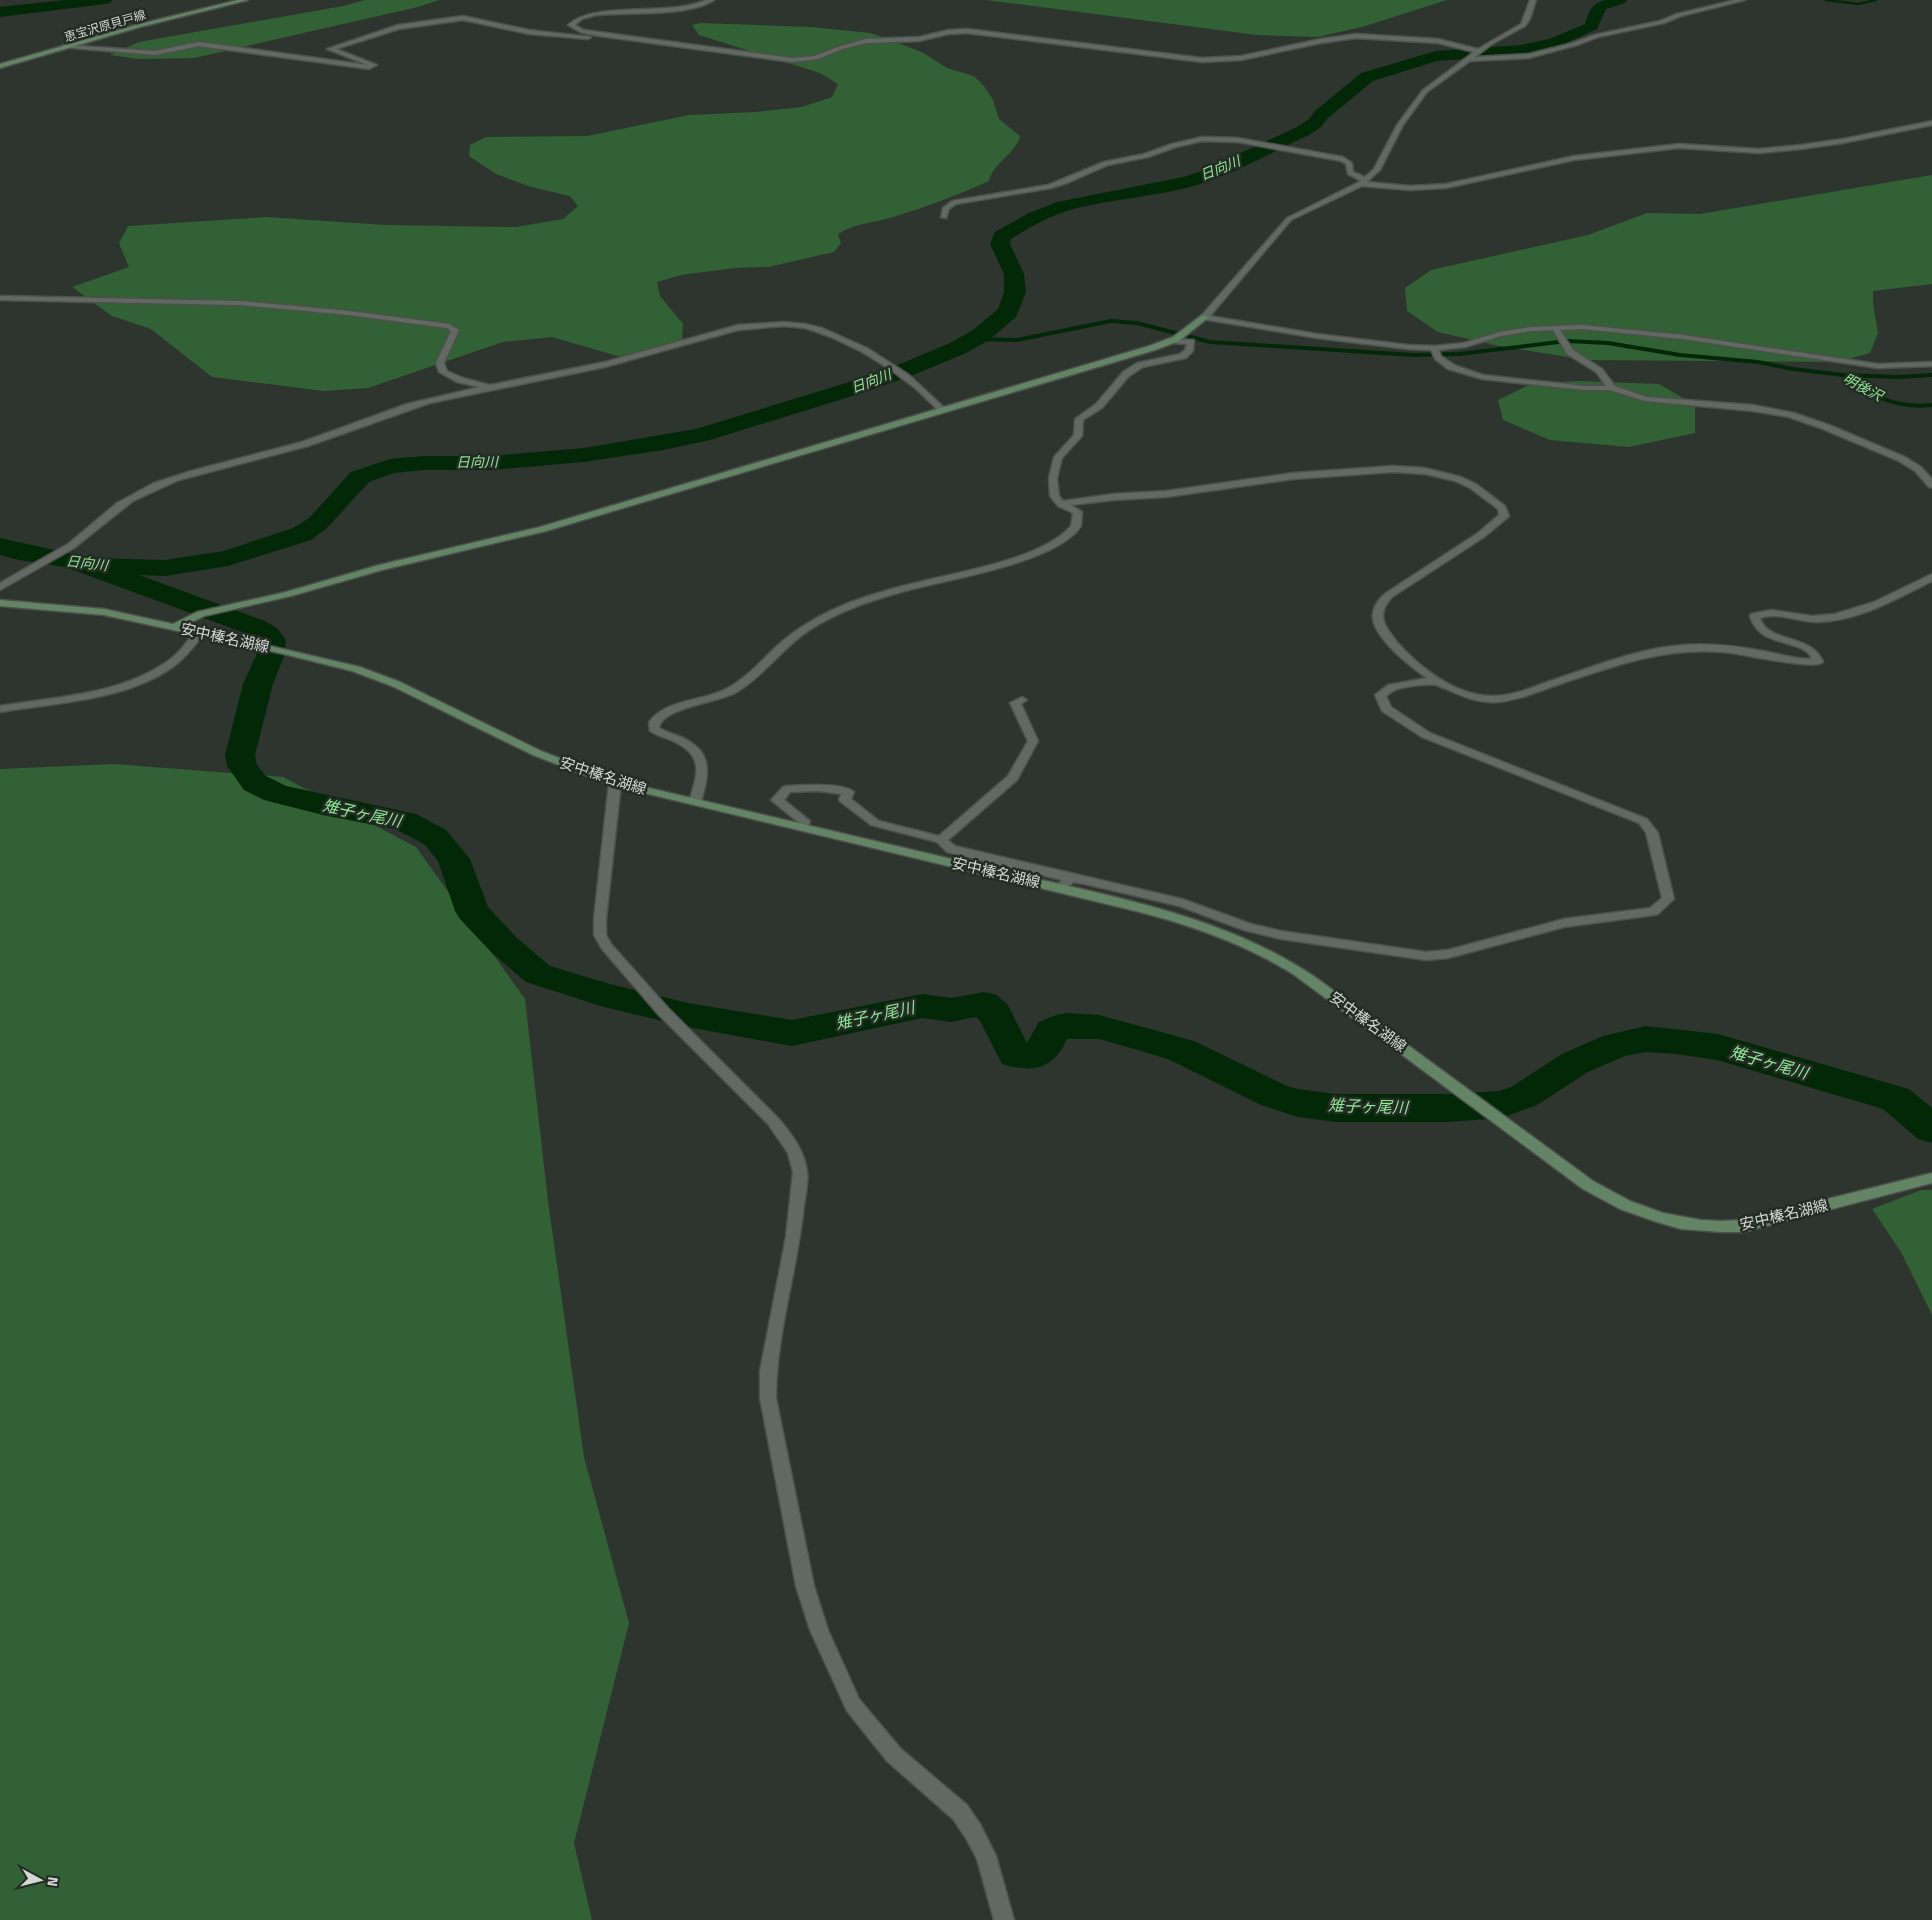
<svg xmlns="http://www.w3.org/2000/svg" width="1932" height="1920" font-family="'Titillium Web','Noto Sans JP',sans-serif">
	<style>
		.green { fill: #316135 }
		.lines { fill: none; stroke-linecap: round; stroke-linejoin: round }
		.stream-far1 { stroke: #032808; stroke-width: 2.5 }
		.stream { stroke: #032808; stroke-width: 4 }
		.river { fill: #032808; fill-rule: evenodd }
		.street-casing { stroke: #4c514c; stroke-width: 3 }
		.secondary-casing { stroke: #4c514c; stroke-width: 3 }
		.street { fill: #626962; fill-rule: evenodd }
		.secondary { fill: #648466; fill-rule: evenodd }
		.labels { text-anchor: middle; stroke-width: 5; stroke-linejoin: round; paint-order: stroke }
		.far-street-label { font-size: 12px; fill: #d3d8d3; stroke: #252b25 }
		.far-water-label { font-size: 14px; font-style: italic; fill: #8ee994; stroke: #252b25 }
		.street-label { font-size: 15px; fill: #d3d8d3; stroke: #252b25 }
		.water-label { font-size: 16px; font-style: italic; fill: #8ee994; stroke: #252b25 }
	</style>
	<rect width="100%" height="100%" fill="#2e352f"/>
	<g class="green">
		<path d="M365,0H439L418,7L194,58L138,59L110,55L139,42L343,6Z"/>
		<path d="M986,0H1447L1362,27L1317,37L1257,35Z"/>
		<path d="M701,23L810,27L871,33L922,52L947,68L974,76L984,86L993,100L999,119L1020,136C1016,154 994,161 989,181C958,195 926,207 893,217C874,223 855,223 838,234L841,243L834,252L768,267L735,268L681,275L657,282L660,296L683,324L682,339L657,353L631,360L552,337L503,342L368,388L324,391L212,377L151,329L112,316L72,287L129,267L119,243L128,226L267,217L385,225L516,227L563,219L578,206L570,196L531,187L496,174L469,156L470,145L486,137L587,136L689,115L755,112L802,107L832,97L838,84L820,73L699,35L692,25Z"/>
		<path d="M1932,175V284L1873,291V304L1878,333L1870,353L1837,362L1586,360L1499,346L1438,332L1407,311L1405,288L1431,270L1588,235L1647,213L1700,214Z"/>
		<path d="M1578,381L1659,384L1695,405V433L1629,447L1550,440L1503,420L1498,400L1531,384Z"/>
		<path d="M114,764L283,777L416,847L525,999L548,1201L584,1457L629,1623L574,1843L592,1920H0V769Z"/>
		<path d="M1921,1190H1932V1315L1901,1252L1872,1209Z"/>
	</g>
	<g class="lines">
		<path class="stream-far1" d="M1826,0L1858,4L1876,0"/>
		<g class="stream">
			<path d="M974,339L1017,340L1111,321L1137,323L1210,342L1413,355L1459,354L1567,341L1608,343L1680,355L1758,362L1793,369L1843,375L1898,377L1932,375"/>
			<path d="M1843,375C1870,396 1897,409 1932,405"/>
		</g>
		<g class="river">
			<path d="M65,0H112L110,3L105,4L0,17V7Z"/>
			<path d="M1605,0H1627L1625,3L1606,9L1597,29L1560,46L1521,55L1437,61L1373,81L1327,119L1321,127L1309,135C1272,152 1234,174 1194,186C1156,196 1115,199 1077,208C1054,214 1031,226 1011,239L1010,244L1024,274L1026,292L1016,317L989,340L966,353L916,374L862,393L710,440L663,450L584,462L490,470H423L394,473L369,482L327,528L311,540L228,566L165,576L139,575L265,621L277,628L286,640L284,656L273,684L255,755L257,765L266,776L286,786L416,814L446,830L470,859L488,907L516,937L550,966L610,984L688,1003L792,1020L922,994L951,998L984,992L997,995L1008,1005L1027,1043L1039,1022L1053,1016L1066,1013L1099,1015L1194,1041L1287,1086L1298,1089L1335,1094H1449L1499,1091L1511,1087L1562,1054L1603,1036L1646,1026L1718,1034L1909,1089L1932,1108V1143L1918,1139L1883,1109L1717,1060L1676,1054L1646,1052L1625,1056L1588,1072L1537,1105L1502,1118L1449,1122H1335L1298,1117L1261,1105L1168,1059L1141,1051L1099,1039H1067C1053,1070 1033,1073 1002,1064L980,1021L976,1017L951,1022L922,1018L792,1046L688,1027L604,1007L526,982L492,953L460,919L455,911L438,861L424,844L395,829L323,815L264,800L244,790L227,766L225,755L243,684L256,656L257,640L245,633L65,567L19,560L0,555V538L91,558L165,560L224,551L293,528L309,518L351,472L390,459L423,456H490L584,448L696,429L846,383L900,364L950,343L973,330L998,309L1004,292V274L990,244L995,232L1029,213L1057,202L1183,177L1199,172L1297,127L1309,119L1315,111L1361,73L1436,51L1521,45L1549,39L1585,24C1589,11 1591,4 1605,0Z"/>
		</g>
		<g class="street-casing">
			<g id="street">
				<path d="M706,0H714C689,17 627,12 596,15L582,19L575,25L584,30L599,32L792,58L815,56L838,47L866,39L919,37L949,30L967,29L1202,58L1241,56L1321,39L1356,34L1438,39L1478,49L1521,24L1530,0H1536L1530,19L1525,26L1492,44L1475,57L1529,54L1573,43L1594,35L1660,21L1677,14L1735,0H1745L1681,16L1664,23L1598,37L1577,45L1529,58L1470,61L1427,92L1403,125L1380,170L1367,182L1410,186L1446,184L1574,156L1679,144L1759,149L1801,145L1843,139L1932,121V125L1843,143L1801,149L1759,153L1679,148L1574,160L1446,188L1410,190L1362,186L1291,220L1210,316L1317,334L1408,345L1434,346L1464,343L1500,332L1530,327L1582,325L1683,335L1878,364L1932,362V366L1878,368L1683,339L1582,329L1560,330L1573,350L1602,369L1615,386L1646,397L1753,405L1794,413L1829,425L1905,457L1921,467L1932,479V488L1929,487L1915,471L1899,461L1823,429L1789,417L1753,411L1645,401L1610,390H1585L1482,379L1448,369L1435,359L1431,350L1408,349L1317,338L1202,319V315L1287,218L1361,181L1348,174L1346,164L1341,161L1238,142L1202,141L1176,147L1148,157L1108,165L1067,183L1051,188L956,204L949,209L946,218L941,217L943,208L952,201L1048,185L1104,162L1144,154L1172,144L1202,137L1238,138L1343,157L1352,163L1353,172L1365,177L1374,169L1397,125L1423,90L1474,52L1438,43L1356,38L1321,43L1241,60L1202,62L967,33L949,34L919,41L866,43L842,49L818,59L792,62L599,36L580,32L568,25C596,0 668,17 706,0ZM1553,330L1567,354L1596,372L1606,386H1585L1483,375L1454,365L1441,356L1439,350L1465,347L1501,336L1530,331Z"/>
				<path d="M463,16L529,30L591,37L588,39L529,34L463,20L399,29L336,49L377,65L369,69L199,46L155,55L61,47L64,45L155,51L199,42L368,65L327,49L398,25Z"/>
				<path d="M0,296L240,301L349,311L449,324L459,330L444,363L447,371L463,378L490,385L605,362L738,325L783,322L805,324L822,328L867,348L909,375L948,411L941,413L915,388L891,370L862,352L831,337L805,328L783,326L738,330L605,367L430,403L308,446L179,480L133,501L74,548L0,590V583L68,544L117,503L154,483L191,471L302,442L407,404L480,387L457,382L439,372L436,363L451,331L447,328L349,315L240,305L0,300Z"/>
				<path d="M1170,339L1194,340L1193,351L1186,358L1143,367L1129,376L1102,408L1083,420L1082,436L1062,458L1057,478L1059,496L1063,501L1113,494L1166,491L1293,473L1393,466L1425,468L1461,477L1476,484L1505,506L1509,516L1507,518L1484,537L1392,597C1376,614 1384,626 1397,642C1420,668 1455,695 1490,696C1513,697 1535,686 1556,679C1598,665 1640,648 1684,645C1710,643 1737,646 1763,651C1779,654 1795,659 1812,659C1803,637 1760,650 1750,616L1751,614L1771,610L1812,616L1835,614L1874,602L1932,574V581C1896,599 1859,621 1817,622C1798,622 1779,612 1760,618C1768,644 1812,633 1823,662C1814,671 1740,653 1723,652C1666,647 1616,665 1563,683C1542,690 1520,700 1498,702C1474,704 1457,693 1436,685C1431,683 1401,687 1395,690C1392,691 1389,694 1386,696L1391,707L1430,733L1647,819L1658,833L1674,899L1658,914L1654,915L1564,927L1448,958L1426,960L1281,939L1244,930L1179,906L1085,884L1073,882L1064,892L1060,893L1054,889L1062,880L947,852L937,842L871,825L841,802L839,800L841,794L818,791L790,792L784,800L810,821L807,829L803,830L797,827L798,822L771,800L783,787L787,786C802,785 843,782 854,792L851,799L879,821L939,836L1008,776L1028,741L1010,703L1022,697L1027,700L1021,704L1038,741L1017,780L948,840L955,846L1182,899L1251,924L1281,931L1426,952L1448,950L1564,919L1650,908L1662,898L1646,833L1639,823L1422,737L1382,711L1375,695L1388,685L1427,678C1411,667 1369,635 1373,613C1374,605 1380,598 1386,593L1478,533L1499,515L1498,509L1470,488L1455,481L1425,474L1393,472L1293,479L1166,497L1113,500L1071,505L1082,512L1081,526C1057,563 948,579 905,591C869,601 832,613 801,636C778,654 761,678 735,693C719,702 661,708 659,728C666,732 674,734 681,737C714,752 709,772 701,802L695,805L691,804L689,802C697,775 705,757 675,742C667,738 658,736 650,731L649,722C667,698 703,702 728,688C750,676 766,655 785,639C805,623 828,611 851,602C873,594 897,587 920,582C962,571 1042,559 1071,526L1073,513L1058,506L1050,496L1049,478L1054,457L1074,435L1075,419L1096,404L1123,372L1137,363L1180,354L1185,350L1187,344L1170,343Z"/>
				<path d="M200,629L205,632C196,644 186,657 174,666C129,700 54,703 0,712V706C54,697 118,695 165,663C178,655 187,642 196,630Z"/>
				<path d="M615,780L621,783L606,919V935L611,944L668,1008L778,1118C791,1133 804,1150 807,1171C809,1183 804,1200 803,1213C796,1275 776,1336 776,1398L814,1586L828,1630L859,1699L901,1749L967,1805L980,1824L996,1856L1014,1920H994L977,1859L966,1838L953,1819L887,1761L847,1711L810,1630L796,1586L760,1398V1371L786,1237L793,1172L788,1153L768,1124L658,1014L602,949L594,935V919L609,783Z"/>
			</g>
		</g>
		<g class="secondary-casing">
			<g id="secondary">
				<path d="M238,0H248L140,27L0,68V64L136,25Z"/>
				<path d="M1202,315L1209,317L1179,341L1155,350L546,531L382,570L291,596L204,616L184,626L360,667L400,682L541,751L619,781C744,810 869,840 994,869C1103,895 1220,913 1315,977L1593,1181L1630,1201L1663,1213L1701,1220L1721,1221L1743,1220L1932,1173V1183L1743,1232H1721L1681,1229L1657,1222L1620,1209L1583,1189L1293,974C1245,944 1191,925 1136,911L611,785L533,755L392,686L352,671L284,654L104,615L0,606V600L104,609L173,624L197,612L286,592L379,565L540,527L1149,346L1173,337Z"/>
			</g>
		</g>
		<use href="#street" class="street"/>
		<use href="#secondary" class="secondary"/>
	</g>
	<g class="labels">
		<g class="far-street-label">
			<text transform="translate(105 26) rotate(-16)" y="4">恵宝沢原貝戸線</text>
		</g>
		<g class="far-water-label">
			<text transform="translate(1220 168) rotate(-22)" y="5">日向川</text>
			<text transform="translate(871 381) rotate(-21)" y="5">日向川</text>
			<text transform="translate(1863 387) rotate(28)" y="5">明後沢</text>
			<text transform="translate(477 462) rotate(-1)" y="5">日向川</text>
			<text transform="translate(87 563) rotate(7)" y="5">日向川</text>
		</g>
		<g class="street-label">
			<text transform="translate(225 638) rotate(12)" y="5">安中榛名湖線</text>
			<text transform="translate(603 776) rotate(18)" y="5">安中榛名湖線</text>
			<text transform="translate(996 873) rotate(13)" y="5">安中榛名湖線</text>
			<text transform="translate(1368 1022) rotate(36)" y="5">安中榛名湖線</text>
			<text transform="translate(1784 1215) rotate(-13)" y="5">安中榛名湖線</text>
		</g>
		<g class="water-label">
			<text transform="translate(362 813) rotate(12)" y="6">雉子ヶ尾川</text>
			<text transform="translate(875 1015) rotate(-12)" y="6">雉子ヶ尾川</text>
			<text transform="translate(1769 1062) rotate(16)" y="6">雉子ヶ尾川</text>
			<text transform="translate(1368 1106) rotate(2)" y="6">雉子ヶ尾川</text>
		</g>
	</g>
	<g transform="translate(40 1880) rotate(97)" stroke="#252b25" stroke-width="4" paint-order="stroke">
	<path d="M0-4L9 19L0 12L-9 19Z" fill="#d3d8d3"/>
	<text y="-8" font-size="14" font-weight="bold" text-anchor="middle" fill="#d3d8d3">N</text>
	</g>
</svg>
